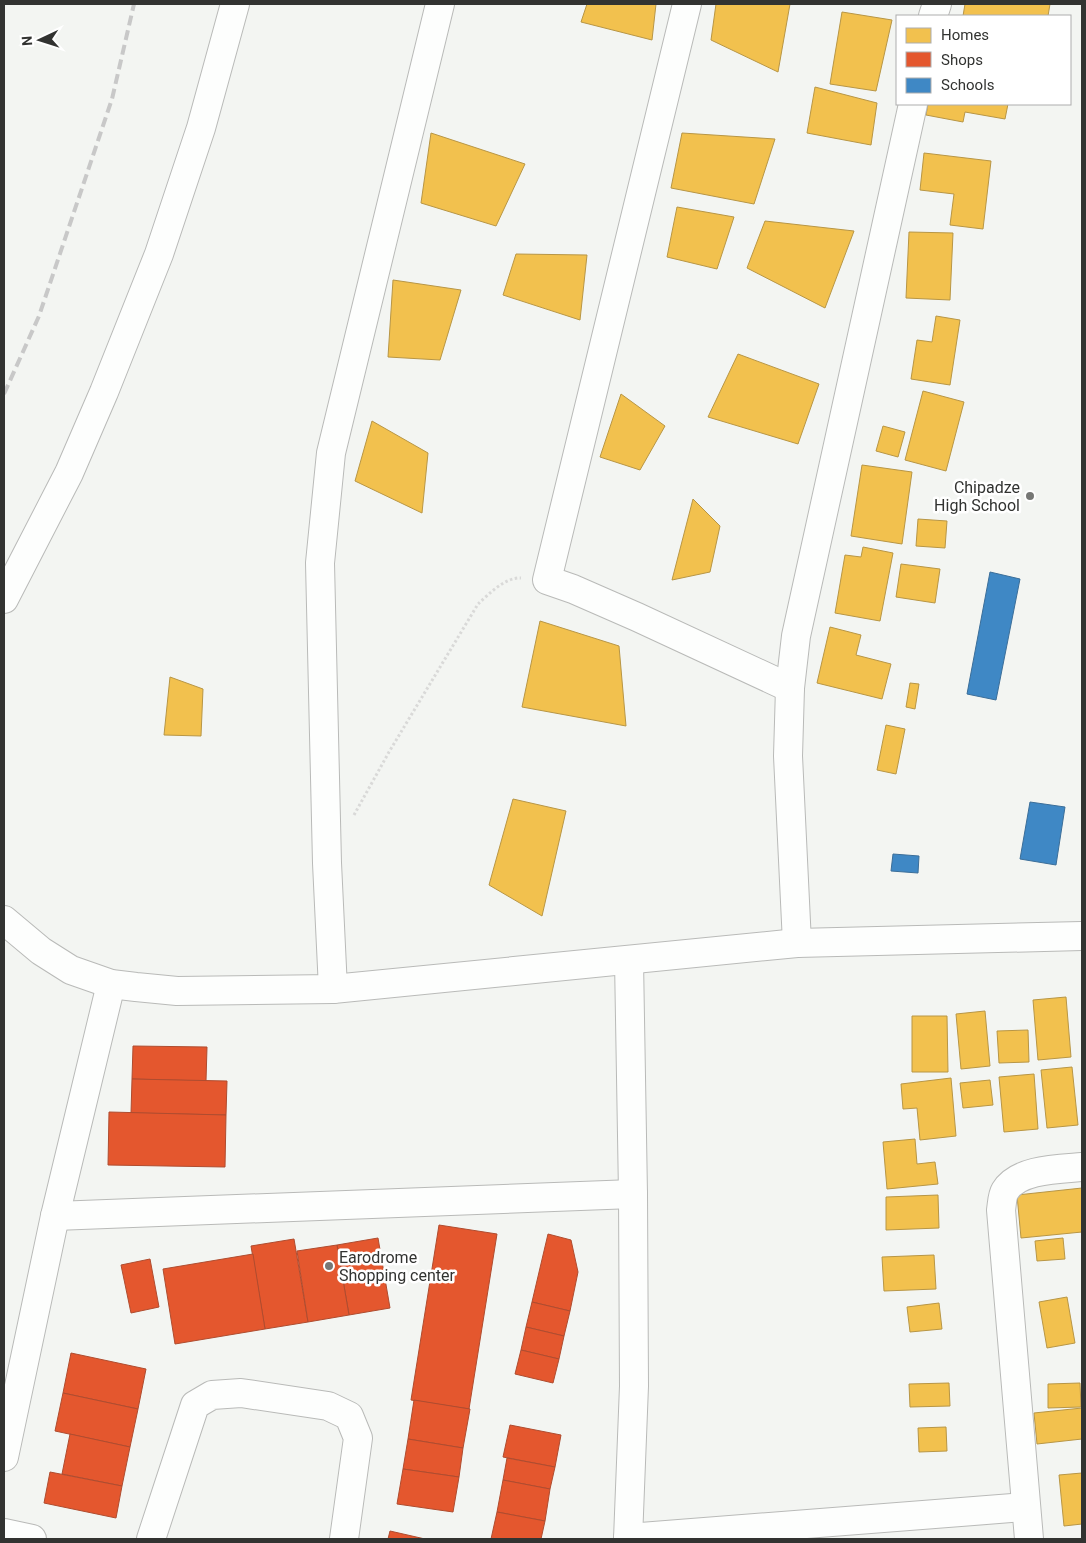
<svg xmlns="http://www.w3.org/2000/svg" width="1086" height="1543" font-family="Roboto,sans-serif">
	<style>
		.homes { fill: #f2c14e; stroke: #b89645 }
		.shops { fill: #e4572e; stroke: #af4c2f }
		.schools { fill: #3f88c5; stroke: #3b6e99 }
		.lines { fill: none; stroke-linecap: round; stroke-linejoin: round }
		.minor-casing { stroke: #b9bab8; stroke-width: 30 }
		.major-casing { stroke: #b9bab8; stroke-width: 30 }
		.path { stroke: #d9d9d8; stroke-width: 3; stroke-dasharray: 2.5 2.5; stroke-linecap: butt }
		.minor { stroke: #fdfefd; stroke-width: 28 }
		.major { stroke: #fdfefd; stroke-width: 28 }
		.rail { stroke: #c8c8c8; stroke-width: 4; stroke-dasharray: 10 5; stroke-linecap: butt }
		.poi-dot { fill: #767775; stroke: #fff; stroke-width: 2 }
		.labels { text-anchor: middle; stroke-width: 5; stroke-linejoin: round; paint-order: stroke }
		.poi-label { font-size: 16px; fill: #323331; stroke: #fff; text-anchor: end }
	</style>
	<rect width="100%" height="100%" fill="#f3f5f2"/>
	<g class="homes">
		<path d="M587,4H656L652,40L581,22Z"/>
		<path d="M716,4H790L778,72L711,40Z"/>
		<path d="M965,4H1050L1048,16H963Z"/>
		<path d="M842,12L892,20L876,91L830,84Z"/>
		<path d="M815,87L877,103L871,145L807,133Z"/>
		<path d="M928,104H1008L1005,119L965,112L963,122L926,115Z"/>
		<path d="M431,133L525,164L496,226L421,203Z"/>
		<path d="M682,133L775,139L754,204L671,188Z"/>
		<path d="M924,153L991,161L983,229L950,225L954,194L920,190Z"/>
		<path d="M677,207L734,217L717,269L667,257Z"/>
		<path d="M765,221L854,231L825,308L747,268Z"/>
		<path d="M909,232L953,233L950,300L906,298Z"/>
		<path d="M516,254L587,255L580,320L503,295Z"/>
		<path d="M393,280L461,290L440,360L388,357Z"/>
		<path d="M936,316L960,320L950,385L911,379L917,340L932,342Z"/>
		<path d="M738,354L819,384L798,444L708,417Z"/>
		<path d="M923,391L964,402L946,471L905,460Z"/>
		<path d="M621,394L665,426L640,470L600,457Z"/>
		<path d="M372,421L428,453L422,513L355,481Z"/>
		<path d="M883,426L905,432L898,457L876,451Z"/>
		<path d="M862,465L912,472L902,544L851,536Z"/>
		<path d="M693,499L720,526L710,572L672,580Z"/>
		<path d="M918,519L947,521L945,548L916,546Z"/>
		<path d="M863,547L893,553L880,621L835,613L845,555L861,557Z"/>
		<path d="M901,564L940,569L935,603L896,597Z"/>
		<path d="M540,621L619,646L626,726L522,707Z"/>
		<path d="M830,627L861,635L856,655L891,664L882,699L817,683Z"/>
		<path d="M170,677L203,689L201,736L164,735Z"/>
		<path d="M910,683L919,684L915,709L906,707Z"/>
		<path d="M886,725L905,729L896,774L877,770Z"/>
		<path d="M513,799L566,811L542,916L489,885Z"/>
		<path d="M1066,997L1071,1057L1038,1060L1033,1000Z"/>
		<path d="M985,1011L990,1066L961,1069L956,1014Z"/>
		<path d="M912,1016H947L948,1072H912Z"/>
		<path d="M1028,1030L1029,1062L999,1063L997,1031Z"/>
		<path d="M1072,1067L1078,1125L1047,1128L1041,1070Z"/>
		<path d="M1034,1074L1038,1129L1004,1132L999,1077Z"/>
		<path d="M951,1078L956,1136L920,1140L917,1108L903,1109L901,1084Z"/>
		<path d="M990,1080L993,1105L963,1108L960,1083Z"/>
		<path d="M915,1139L917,1164L935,1162L938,1184L887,1189L883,1142Z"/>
		<path d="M1082,1188V1232L1021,1238L1017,1195Z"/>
		<path d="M938,1195L939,1228L886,1230V1197Z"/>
		<path d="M1063,1238L1065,1259L1037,1261L1035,1241Z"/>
		<path d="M934,1255L936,1289L884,1291L882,1257Z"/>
		<path d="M1067,1297L1075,1343L1047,1348L1039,1302Z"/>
		<path d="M939,1303L942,1329L910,1332L907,1307Z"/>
		<path d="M949,1383L950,1406L910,1407L909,1384Z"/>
		<path d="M1080,1383L1081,1407L1048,1408V1384Z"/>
		<path d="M1082,1408V1439L1037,1444L1034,1413Z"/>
		<path d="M946,1427L947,1451L919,1452L918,1428Z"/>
		<path d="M1082,1473V1524L1064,1526L1059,1475Z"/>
	</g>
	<g class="shops">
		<path d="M133,1046L207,1047L206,1081L132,1079Z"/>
		<path d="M132,1079L227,1081L226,1115L131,1113Z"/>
		<path d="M109,1112L226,1115L225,1167L108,1165Z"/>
		<path d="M439,1225L497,1234L469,1409L411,1400Z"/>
		<path d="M548,1234L571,1240L578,1272L570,1311L532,1302Z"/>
		<path d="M378,1238L390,1308L349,1315L337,1245Z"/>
		<path d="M294,1239L308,1322L265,1329L251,1246Z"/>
		<path d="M337,1245L349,1315L308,1322L297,1251Z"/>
		<path d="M253,1254L265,1329L175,1344L163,1269Z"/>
		<path d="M150,1259L159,1307L131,1313L121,1265Z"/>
		<path d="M532,1302L570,1311L564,1336L526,1327Z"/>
		<path d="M526,1327L564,1336L559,1359L521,1350Z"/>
		<path d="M521,1350L559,1359L553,1383L515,1374Z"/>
		<path d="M71,1353L146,1369L138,1409L63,1393Z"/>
		<path d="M63,1393L138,1409L130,1447L55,1431Z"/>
		<path d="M414,1400L470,1409L463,1448L408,1439Z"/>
		<path d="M510,1425L561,1435L555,1467L503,1457Z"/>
		<path d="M70,1434L130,1447L122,1486L62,1474Z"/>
		<path d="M408,1439L463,1448L459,1477L403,1469Z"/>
		<path d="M507,1458L555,1467L550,1489L503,1480Z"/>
		<path d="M403,1469L459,1477L453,1512L397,1504Z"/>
		<path d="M50,1472L122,1486L116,1518L44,1503Z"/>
		<path d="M503,1480L550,1489L545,1521L497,1512Z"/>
		<path d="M497,1512L545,1521L541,1539H491Z"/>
		<path d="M390,1531L425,1539H388Z"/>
	</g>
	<g class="schools">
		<path d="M990,572L1020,579L996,700L967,694Z"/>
		<path d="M1030,802L1065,807L1056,865L1020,859Z"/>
		<path d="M893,854L919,856L918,873L891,871Z"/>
	</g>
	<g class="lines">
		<g class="minor-casing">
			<g id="minor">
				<path d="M687,4L547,580L573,589L637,617L790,688"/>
				<path d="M933,16L937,4"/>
				<path d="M4,920L41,951L71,970L111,984L136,987L177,991L333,989L797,943L1082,936"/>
				<path d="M797,943L788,756L790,688L796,636L913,104"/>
				<path d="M333,989L327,863L320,563L331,453L440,4"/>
				<path d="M55,1216L633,1194"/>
				<path d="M4,1457L55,1216L111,984"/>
				<path d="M4,1533L32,1539"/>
				<path d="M628,1538L1025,1507"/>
				<path d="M151,1539L195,1405L212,1395L241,1393L328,1406L349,1416L358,1438L344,1539"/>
				<path d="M628,1539L634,1386L633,1194L629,960"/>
				<path d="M1029,1539L1001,1210C1002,1204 1002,1196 1005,1191C1018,1169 1059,1169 1082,1167"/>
			</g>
		</g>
		<g class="major-casing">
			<path id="major" d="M4,599L69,473L104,392L159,254L201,128L235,4"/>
		</g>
		<path class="path" d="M354,815L389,752L478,604C489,594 505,577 521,578"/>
		<use href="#minor" class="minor"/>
		<use href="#major" class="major"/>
		<path class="rail" d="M4,394L39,316L112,99L134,4"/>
	</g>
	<g class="poi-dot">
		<circle cx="1030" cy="496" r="5"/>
		<circle cx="329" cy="1266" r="5"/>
	</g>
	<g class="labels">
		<g class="poi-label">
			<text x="1020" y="493">Chipadze<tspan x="1020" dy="18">High School</tspan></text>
			<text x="339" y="1263" text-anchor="start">Earodrome<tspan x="339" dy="18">Shopping center</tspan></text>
		</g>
	</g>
	<rect width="1086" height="1543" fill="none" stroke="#323331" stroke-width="10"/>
	<rect x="896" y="15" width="175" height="90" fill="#ffffff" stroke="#adadad"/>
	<rect x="906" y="28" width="25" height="15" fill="#f2c14e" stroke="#adadad"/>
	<text x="941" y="40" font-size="15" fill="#323331">Homes</text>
	<rect x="906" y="52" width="25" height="15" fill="#e4572e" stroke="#adadad"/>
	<text x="941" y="65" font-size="15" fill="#323331">Shops</text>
	<rect x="906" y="78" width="25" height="15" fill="#3f88c5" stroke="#adadad"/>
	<text x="941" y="90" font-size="15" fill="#323331">Schools</text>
	<g transform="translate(40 40) rotate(266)" stroke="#ffffff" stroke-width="4" paint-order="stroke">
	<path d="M0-4L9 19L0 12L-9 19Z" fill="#323331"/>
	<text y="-8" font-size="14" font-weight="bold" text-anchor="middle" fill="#323331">N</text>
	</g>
</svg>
